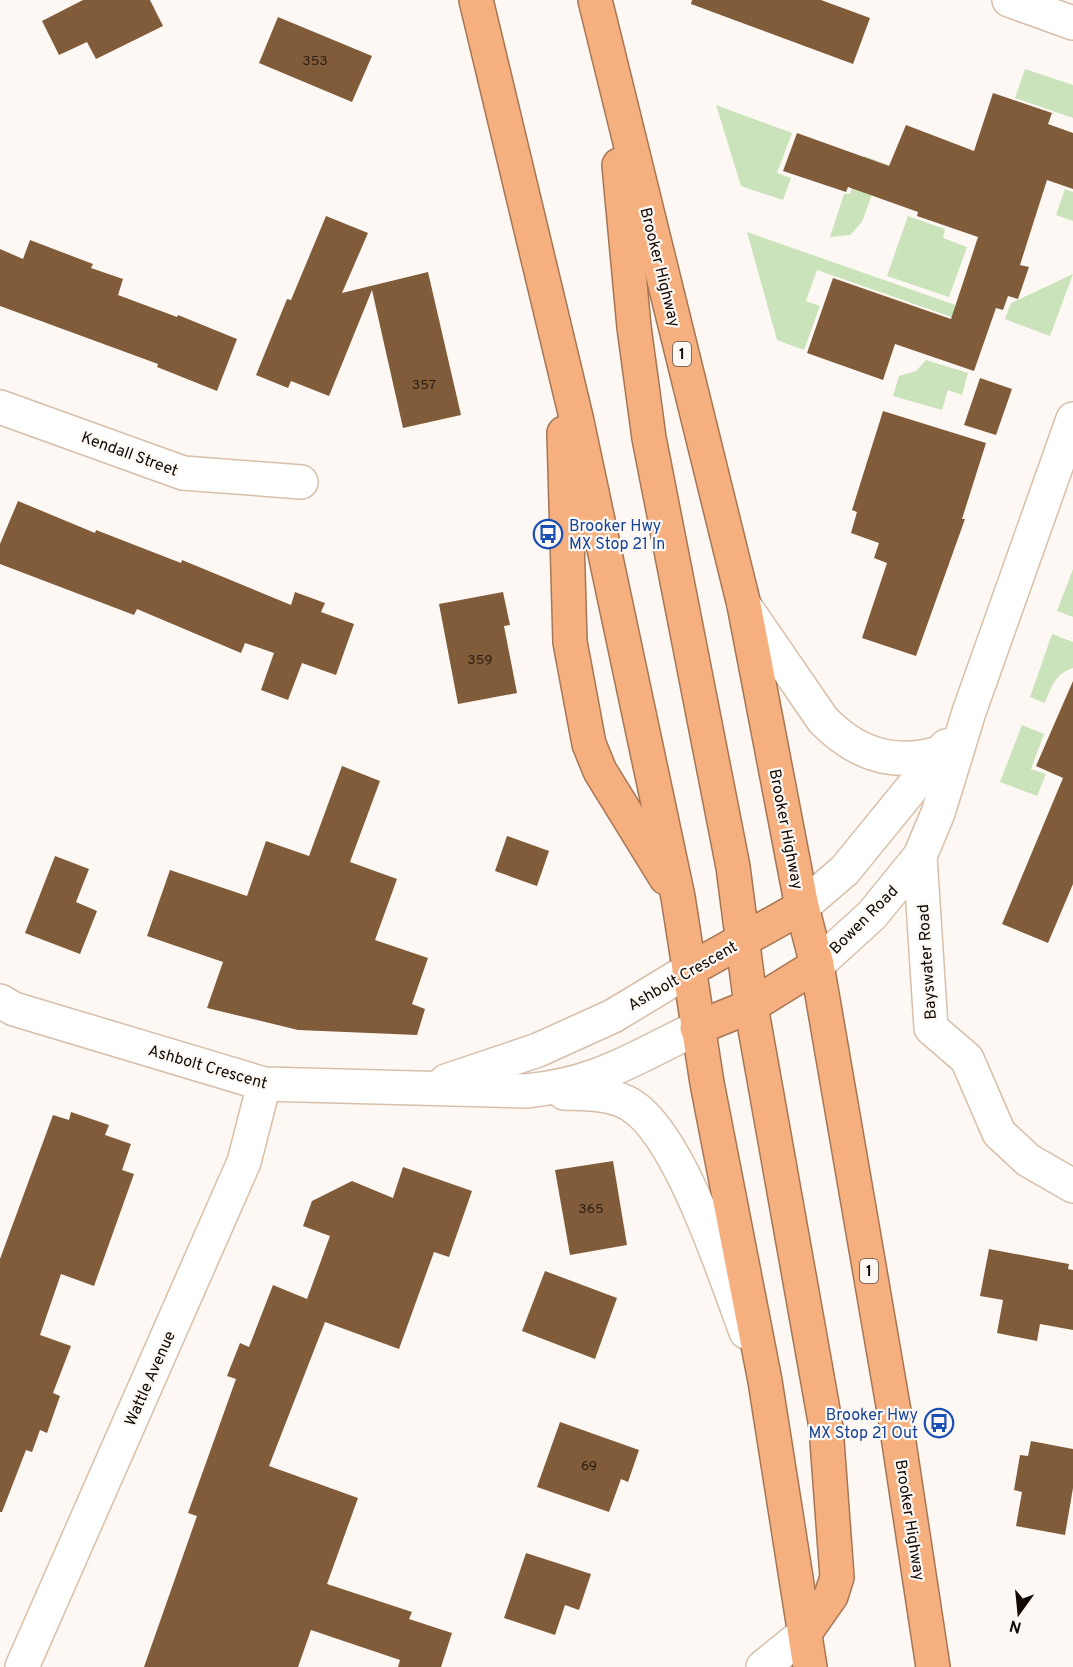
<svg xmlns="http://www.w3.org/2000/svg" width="1073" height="1667" font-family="Overpass,sans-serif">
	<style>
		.green { fill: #cae3ba }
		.building { fill: #815c3a }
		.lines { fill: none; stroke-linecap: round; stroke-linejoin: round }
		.street-casing { stroke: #d7bfaa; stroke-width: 36 }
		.secondary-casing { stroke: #d7bfaa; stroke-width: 36 }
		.highway-casing { stroke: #a67654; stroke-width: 36 }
		.street { stroke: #fff; stroke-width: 33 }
		.secondary { stroke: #fff; stroke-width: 33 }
		.highway { stroke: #f6b07f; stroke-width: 33 }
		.labels { text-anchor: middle; stroke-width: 4.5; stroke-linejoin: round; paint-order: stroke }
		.number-label { font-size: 14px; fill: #2d1e12 }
		.shield { fill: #fdf8f3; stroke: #58514c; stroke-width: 1.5 }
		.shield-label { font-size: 15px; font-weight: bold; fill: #110904 }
		.street-label { font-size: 16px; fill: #110904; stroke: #fdf8f3 }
		.transit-label { font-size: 16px; fill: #164399; stroke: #fdf8f3; text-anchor: start }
	</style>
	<rect width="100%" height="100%" fill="#fdf8f3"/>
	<g class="green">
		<path d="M1025,69L1073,85V118L1015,98Z"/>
		<path d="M716,105L792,133L777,173L791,178L783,200L741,186Z"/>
		<path d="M864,156L894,167L875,186L862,222L850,235L830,237L844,194H850Z"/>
		<path d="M1065,189L1073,192V221L1056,215Z"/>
		<path d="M908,216L945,229L943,238L967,247L949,297L887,276Z"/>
		<path d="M747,232L984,315L980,327L817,270L806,301L820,306L804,350L777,340Z"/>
		<path d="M1073,274L1050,336L1005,319L1011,303Z"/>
		<path d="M926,360L968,373L962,395L948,390L942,410L893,396L899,376L916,371Z"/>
		<path d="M1073,569V617L1057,611Z"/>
		<path d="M1052,634L1073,642V668C1055,674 1052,686 1045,703L1030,697Z"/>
		<path d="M1022,725L1044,734L1031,769L1046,774L1037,796L1000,782Z"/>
	</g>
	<g class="building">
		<path d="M83,0H150L163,26L96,59L87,42L59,55L42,21Z"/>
		<path d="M692,0H821L870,18L853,64L691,4Z"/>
		<path d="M278,17L372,56L352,102L259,63Z"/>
		<path d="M993,93L1052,113L1048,124L1073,133V189L1047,180L1020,265L1029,267L1018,299L1008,296L1003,310L996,308L974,371L895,344L883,380L807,353L833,278L951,319L978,237L917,216L918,212L848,187L846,192L783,171L797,133L889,166L906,125L974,151Z"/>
		<path d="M326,216L368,233L342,293L428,272L461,415L403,428L372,290L329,396L291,381L288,388L256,375L287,299L291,300Z"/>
		<path d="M30,240L93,264L91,268L123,279L118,295L177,317L178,315L237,339L217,391L157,367L158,364L0,306V249L23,259Z"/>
		<path d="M980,378L1012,389L996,435L964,425Z"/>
		<path d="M883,411L986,443L962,519H965L916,656L862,638L887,563L874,558L879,543L851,533L857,512L852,510Z"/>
		<path d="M18,501L95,533L96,530L181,563L182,560L291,605L295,592L325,603L321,612L354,624L336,675L302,663L288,700L261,690L274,653L245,643L241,653L137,609L134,615L0,564V544Z"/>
		<path d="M503,592L510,625L504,626L517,693L458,704L439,604Z"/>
		<path d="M1073,681V884L1048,943L1002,924L1063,778L1036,766Z"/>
		<path d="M342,766L380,781L350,862L397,879L375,940L428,958L412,1004L425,1009L417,1035L298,1030L207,1008L223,962L147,936L170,870L247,896L266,841L309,856Z"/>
		<path d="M507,836L549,851L537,886L495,871Z"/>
		<path d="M55,856L89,869L76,902L97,911L80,954L25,933Z"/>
		<path d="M71,1112L109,1125L105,1135L131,1144L122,1170L134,1174L94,1286L61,1274L40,1335L71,1346L53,1393L60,1396L47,1433L40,1430L32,1452L26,1450L2,1512H0V1259L53,1115L69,1120Z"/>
		<path d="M613,1161L627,1245L570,1255L555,1170Z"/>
		<path d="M403,1167L472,1191L449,1257L434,1252L399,1349L325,1322L269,1466L358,1498L327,1584L412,1612L409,1619L452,1633L441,1667H398L400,1660L311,1630L298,1667H144L197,1516L188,1513L236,1379L227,1376L240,1343L249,1347L273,1285L307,1299L330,1236L303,1226L312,1201L352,1181L393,1198Z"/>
		<path d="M989,1249L1069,1264L1068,1269L1073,1270V1330L1040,1324L1037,1341L997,1333L1003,1300L980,1296Z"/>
		<path d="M545,1271L617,1298L595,1359L522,1331Z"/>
		<path d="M560,1422L639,1450L628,1482L621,1479L609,1512L537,1487Z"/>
		<path d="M1031,1441L1073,1449V1488L1065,1535L1016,1526L1022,1492L1014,1490L1020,1455L1028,1456Z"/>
		<path d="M526,1553L591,1574L579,1610L565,1605L555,1635L504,1618Z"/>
	</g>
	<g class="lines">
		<g class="street-casing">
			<g id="street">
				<path d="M1009,0L1073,23"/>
				<path d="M0,407L183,473L301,482"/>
				<path d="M920,856L931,1028L967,1059L999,1133L1028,1160L1073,1186"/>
				<path d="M22,1667L244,1162L264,1084"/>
				<path d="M763,1667L805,1633"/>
			</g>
		</g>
		<g class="secondary-casing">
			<g id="secondary">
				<path d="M744,605L823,720C857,755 896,767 942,752"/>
				<path d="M802,907L845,870L946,746"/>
				<path d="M817,965L872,915L920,856L938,813L969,712L1073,419"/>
				<path d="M0,1001L14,1009L264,1084L526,1091C598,1084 634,1058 697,1028"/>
				<path d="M446,1081L538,1050L613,1016L689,970"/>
				<path d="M564,1093C585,1094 612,1093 631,1105C680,1135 725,1276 746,1332"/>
			</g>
		</g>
		<g class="highway-casing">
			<g id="highway">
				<path d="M476,0L576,417L678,897L707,1083L765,1381L810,1667"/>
				<path d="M595,0L744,605L802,907L817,965L896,1423L933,1667"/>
				<path d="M619,165L634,327L649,438L733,867L751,1006L826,1427L837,1577L831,1596L805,1633"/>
				<path d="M564,433L570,642L589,744L600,771L666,878"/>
				<path d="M689,970L802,907"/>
				<path d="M697,1028L751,1006L817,965"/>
			</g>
		</g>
		<use href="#street" class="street"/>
		<use href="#secondary" class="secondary"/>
		<use href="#highway" class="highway"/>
	</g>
	<defs>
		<g id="bus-ring" transform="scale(1.5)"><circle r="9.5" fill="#fdf8f3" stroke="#1a4fb4" stroke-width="1.5"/><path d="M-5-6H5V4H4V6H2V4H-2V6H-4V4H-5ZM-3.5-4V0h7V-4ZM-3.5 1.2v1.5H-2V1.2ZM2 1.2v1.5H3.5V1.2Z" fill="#1a4fb4"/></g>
	</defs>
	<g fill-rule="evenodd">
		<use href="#bus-ring" x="548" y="534"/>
		<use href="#bus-ring" x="939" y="1423"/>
	</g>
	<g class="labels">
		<g class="number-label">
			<text x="315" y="65">353</text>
			<text x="424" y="389">357</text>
			<text x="480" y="664">359</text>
			<text x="591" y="1213">365</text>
			<text x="589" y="1470">69</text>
		</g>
		<g class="shield">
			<rect x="673" y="342" width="18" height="24" rx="4.5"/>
			<rect x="860" y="1259" width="18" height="24" rx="4.5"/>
		</g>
		<g class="shield-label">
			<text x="682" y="359">1</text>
			<text x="869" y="1276">1</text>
		</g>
		<g class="street-label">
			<text transform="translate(661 267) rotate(76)" y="6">Brooker Highway</text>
			<text transform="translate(130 453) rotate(20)" y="6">Kendall Street</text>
			<text transform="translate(787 829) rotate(79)" y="6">Brooker Highway</text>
			<text transform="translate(863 919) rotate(-45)" y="6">Bowen Road</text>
			<text transform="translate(926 962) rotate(-94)" y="6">Bayswater Road</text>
			<text transform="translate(682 975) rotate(-30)" y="6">Ashbolt Crescent</text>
			<text transform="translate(208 1066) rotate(16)" y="6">Ashbolt Crescent</text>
			<text transform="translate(149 1378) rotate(-66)" y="6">Wattle Avenue</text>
			<text transform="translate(911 1520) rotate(81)" y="6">Brooker Highway</text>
		</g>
		<g class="transit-label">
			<text x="569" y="531">Brooker Hwy<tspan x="569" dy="18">MX Stop 21 In</tspan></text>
			<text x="918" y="1420" text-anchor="end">Brooker Hwy<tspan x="918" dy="18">MX Stop 21 Out</tspan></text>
		</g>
	</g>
	<g transform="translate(1019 1613) rotate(195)" stroke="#fdf8f3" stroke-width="4.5" paint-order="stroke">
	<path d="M0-4.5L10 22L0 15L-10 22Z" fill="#110904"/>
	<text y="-9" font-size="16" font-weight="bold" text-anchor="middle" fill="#110904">N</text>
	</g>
</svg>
